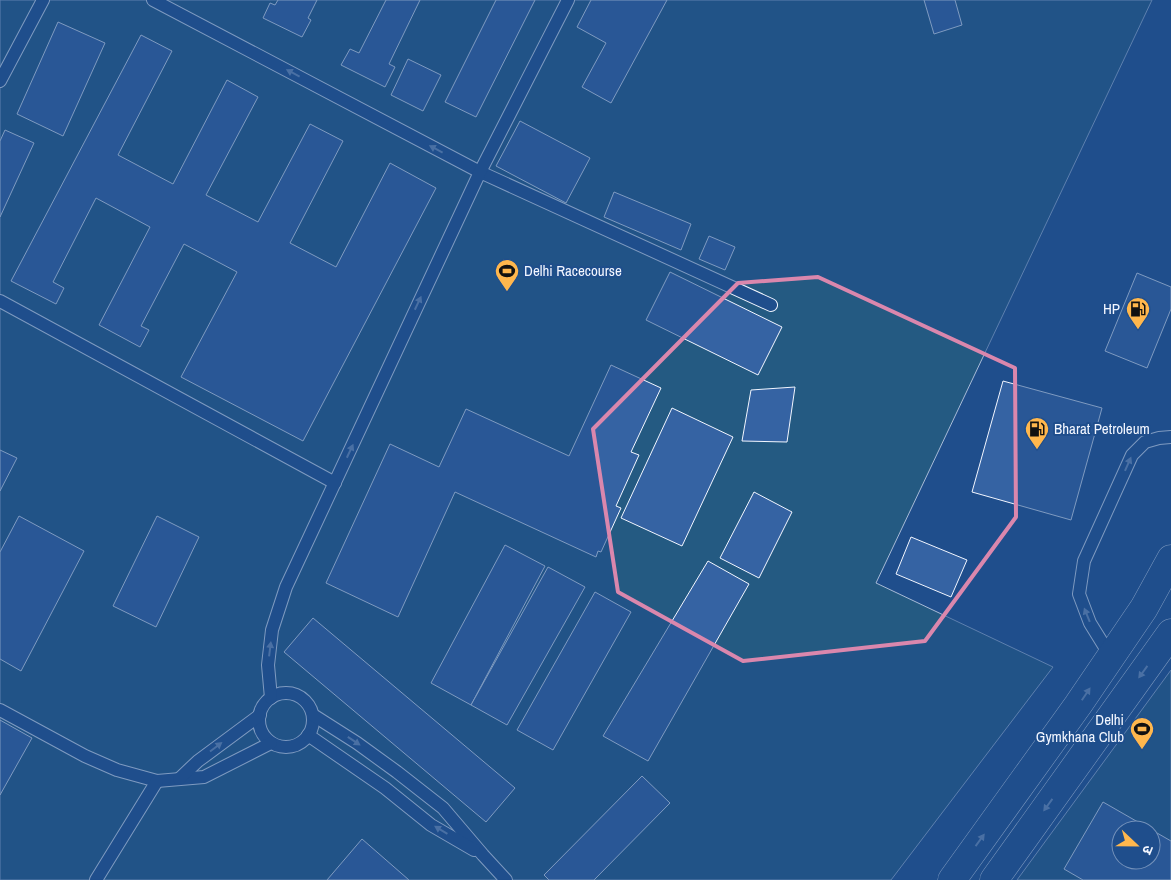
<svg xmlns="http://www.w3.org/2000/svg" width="1171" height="880" font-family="'Archivo Narrow','Noto Sans Devanagari',sans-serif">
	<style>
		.green { fill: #245a82; stroke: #a8bbd7; fill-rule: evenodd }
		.building { fill: #3563a3; stroke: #f2f6ff; fill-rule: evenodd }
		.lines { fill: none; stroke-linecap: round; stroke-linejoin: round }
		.lane-casing { stroke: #f2f6ff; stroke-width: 14 }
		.secondary-casing { stroke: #f2f6ff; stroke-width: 29 }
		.lane { stroke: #1f4e8c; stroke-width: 12 }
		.secondary { stroke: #1f4e8c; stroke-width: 28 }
		.oneway { fill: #7e9ac0 }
		.marked { fill: none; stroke: #da87ad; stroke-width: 4; stroke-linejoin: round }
		.labels { text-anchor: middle; stroke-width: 4; stroke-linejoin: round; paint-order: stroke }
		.poi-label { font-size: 15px; fill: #f2f6ff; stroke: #1f4e8c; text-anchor: start }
	</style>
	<rect width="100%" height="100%" fill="#1f4e8c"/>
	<g class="green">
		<path d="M0,0H1152L876,583L1053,667L891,880H0Z"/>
		<path d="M1171,670V880H1017ZM1121,830H1151V860H1121Z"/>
	</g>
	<g class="building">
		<path d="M278,0H317L308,18L311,20L302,37L263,18L270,3L275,5Z"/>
		<path d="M386,0H420L389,64L395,67L385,87L341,65L350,49L359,53Z"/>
		<path d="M496,0H535L476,117L445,102Z"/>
		<path d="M591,0H667L611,103L582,87L606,43L577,27Z"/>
		<path d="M924,0H955L962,25L934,34Z"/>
		<path d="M58,22L105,43L63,136L17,114Z"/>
		<path d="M141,35L172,51L118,155L173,184L227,80L258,97L206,195L258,222L310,124L343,141L290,243L336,267L390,163L436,188L303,441L181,377L237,272L184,244L141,326L149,330L140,347L99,325L150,227L96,198L53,282L64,288L56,304L11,281Z"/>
		<path d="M408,59L441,75L423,111L391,95Z"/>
		<path d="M520,121L590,158L566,203L496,166Z"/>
		<path d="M5,130L34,143L0,217V141Z"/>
		<path d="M614,192L691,224L681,250L604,217Z"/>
		<path d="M709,236L735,247L725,270L699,259Z"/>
		<path d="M670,272L782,327L758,375L646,320Z"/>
		<path d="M1137,273L1171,287V309L1147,368L1105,351Z"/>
		<path d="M611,365L661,388L631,452L639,455L616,506L621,508L601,552L598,551L596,557L455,492L398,617L326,583L390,444L439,467L466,409L569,456Z"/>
		<path d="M1003,381L1102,408L1071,520L972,492Z"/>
		<path d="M795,387L787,442L742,441L751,390Z"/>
		<path d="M672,408L733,437L682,546L621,518Z"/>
		<path d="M0,450L17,458L0,491Z"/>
		<path d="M754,492L792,512L759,578L720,558Z"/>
		<path d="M19,516L84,551L21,671L0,659V552Z"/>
		<path d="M157,516L199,537L156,627L113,606Z"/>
		<path d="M911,537L967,560L951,597L896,574Z"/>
		<path d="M505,545L545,566L471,705L431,683Z"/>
		<path d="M708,561L749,584L648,761L603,736Z"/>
		<path d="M548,567L585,587L507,725L471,705Z"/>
		<path d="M595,592L631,612L553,750L517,730Z"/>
		<path d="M313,618L515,788L486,822L284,652Z"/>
		<path d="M0,720L32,738L0,795Z"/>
		<path d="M642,776L670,803L594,880H549L544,875Z"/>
		<path d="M1103,802L1171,841V880H1083L1064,869ZM1121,830H1151V860H1121Z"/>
		<path d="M362,839L409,880H327Z"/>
	</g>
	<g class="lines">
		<g class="lane-casing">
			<g id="lane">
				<path d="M153,0L480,172L771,305"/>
				<path d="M0,81L43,0"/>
				<path d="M0,301L335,483"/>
				<path d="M1111,657L1090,623L1079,594L1084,561L1132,455L1145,442L1159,438L1171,437"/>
				<circle cx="286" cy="720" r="27"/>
				<path d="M271,698L268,665L272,630L286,587L480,172L568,0"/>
				<path d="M0,710L85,756L117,770L157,781L204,777L271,743"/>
				<path d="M313,715L357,743L397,772L443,808L483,855L506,880"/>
				<path d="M308,735L385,788L431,825L474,850"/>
				<path d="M179,779L198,761L260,715"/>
				<path d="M96,880L157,781"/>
			</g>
		</g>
		<g class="secondary-casing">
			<g id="secondary">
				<path d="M952,880L1078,705L1144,608L1171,559"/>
				<path d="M994,880L1171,633"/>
			</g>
		</g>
		<use href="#lane" class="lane"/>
		<use href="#secondary" class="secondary"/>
	</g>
	<defs><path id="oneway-solid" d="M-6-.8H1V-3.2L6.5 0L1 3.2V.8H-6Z" transform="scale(1.25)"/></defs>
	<g class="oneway">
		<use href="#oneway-solid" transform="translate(293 73) rotate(-152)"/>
		<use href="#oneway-solid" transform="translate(436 149) rotate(-152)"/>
		<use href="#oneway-solid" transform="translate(418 303) rotate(-65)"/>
		<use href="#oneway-solid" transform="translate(350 451) rotate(-65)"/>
		<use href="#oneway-solid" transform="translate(1128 464) rotate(-66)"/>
		<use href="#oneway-solid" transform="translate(1087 615) rotate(-112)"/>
		<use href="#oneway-solid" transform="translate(270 649) rotate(-83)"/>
		<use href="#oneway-solid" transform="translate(1143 672) rotate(126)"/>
		<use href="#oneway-solid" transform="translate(1086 694) rotate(-56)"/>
		<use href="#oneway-solid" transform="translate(354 741) rotate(34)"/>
		<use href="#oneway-solid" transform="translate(216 747) rotate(-37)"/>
		<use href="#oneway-solid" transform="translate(1048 805) rotate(126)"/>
		<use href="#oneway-solid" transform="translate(441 830) rotate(-149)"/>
		<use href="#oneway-solid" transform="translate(980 840) rotate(-54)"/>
	</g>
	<path d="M0 0H1171V880H0ZM818,277L1015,368L1016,517L925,641L743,661L618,592L593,429L738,283Z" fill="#1f4e8c" fill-opacity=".55" fill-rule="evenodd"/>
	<path class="marked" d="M818,277L1015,368L1016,517L925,641L743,661L618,592L593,429L738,283Z"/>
	<defs>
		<g id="stadium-pin" transform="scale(1.25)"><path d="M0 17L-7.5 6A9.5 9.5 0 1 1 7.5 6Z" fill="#ffb74d" stroke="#1f4e8c"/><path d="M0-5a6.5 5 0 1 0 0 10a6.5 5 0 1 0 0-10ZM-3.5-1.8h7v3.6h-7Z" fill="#111"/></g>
		<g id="fuel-pin" transform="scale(1.25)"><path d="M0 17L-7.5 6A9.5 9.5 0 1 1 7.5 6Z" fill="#ffb74d" stroke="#1f4e8c"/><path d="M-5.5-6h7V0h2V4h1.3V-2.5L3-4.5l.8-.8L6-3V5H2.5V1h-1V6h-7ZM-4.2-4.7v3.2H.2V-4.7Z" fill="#111"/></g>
	</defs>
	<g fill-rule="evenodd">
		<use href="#stadium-pin" x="507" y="271"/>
		<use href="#fuel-pin" x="1138" y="309"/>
		<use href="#fuel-pin" x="1037" y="429"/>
		<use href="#stadium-pin" x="1142" y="729"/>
	</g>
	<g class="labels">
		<g class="poi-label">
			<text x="524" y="276">Delhi Racecourse</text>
			<text x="1120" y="314" text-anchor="end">HP</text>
			<text x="1054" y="434">Bharat Petroleum</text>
			<text x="1124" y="725" text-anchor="end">Delhi<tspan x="1124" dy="17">Gymkhana Club</tspan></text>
		</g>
	</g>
	<g transform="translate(1136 845) rotate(112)"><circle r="24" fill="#1f4e8c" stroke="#7391ba"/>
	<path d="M0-4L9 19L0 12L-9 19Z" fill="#ffb74d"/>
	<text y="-8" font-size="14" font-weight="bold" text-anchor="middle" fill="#f2f6ff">उ</text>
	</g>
</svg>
